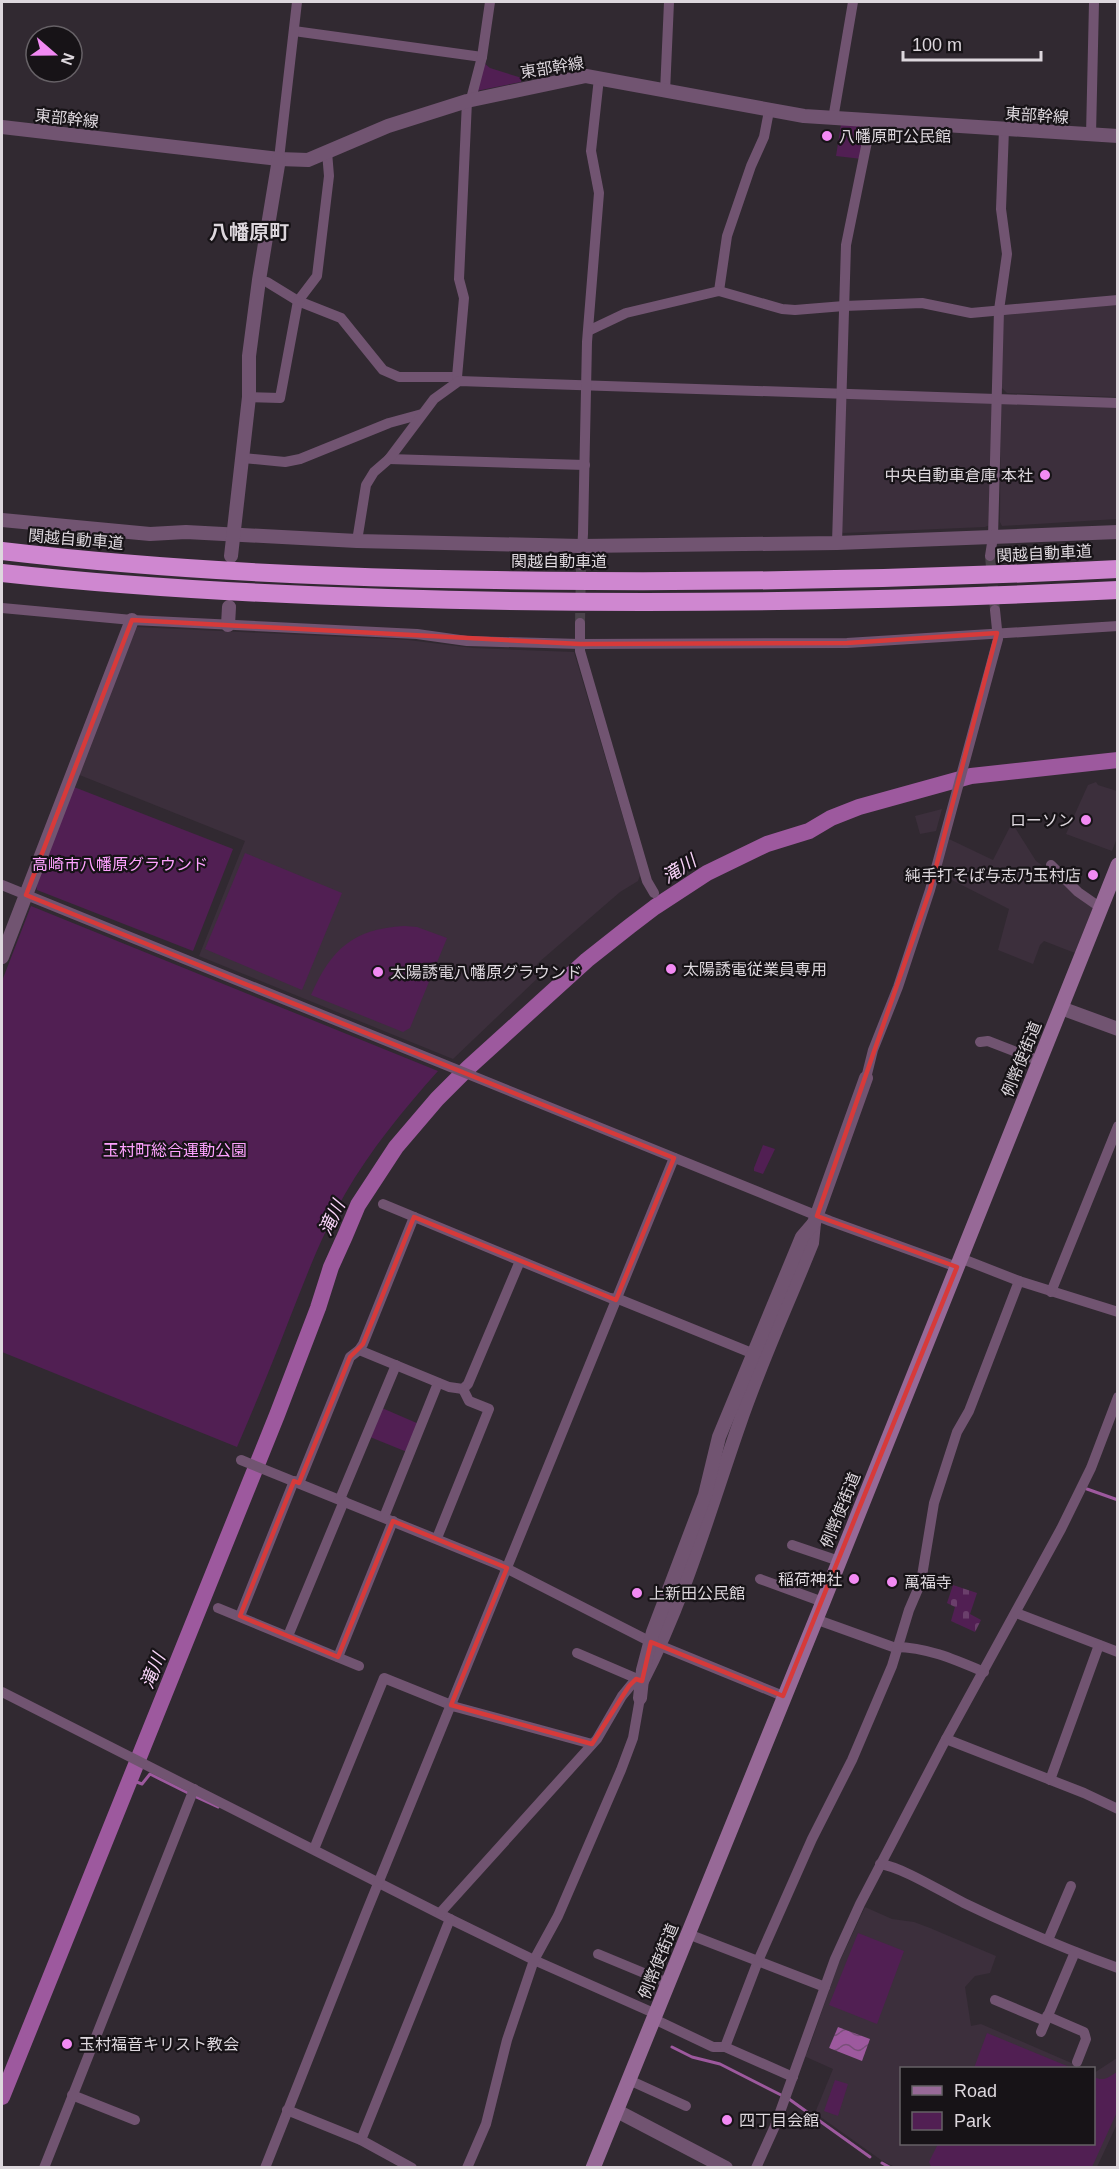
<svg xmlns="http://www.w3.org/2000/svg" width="1119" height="2169" font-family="Helvetica,'Noto Sans JP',sans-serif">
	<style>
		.built { fill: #3c2f3c }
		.green { fill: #511f53 }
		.cemetery { fill: url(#cemetery-stones) }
		.water { fill: url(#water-waves) }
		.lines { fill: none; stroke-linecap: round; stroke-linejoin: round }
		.stream { stroke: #9d599e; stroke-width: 3 }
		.river { stroke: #9d599e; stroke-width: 16 }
		.minor-tunnel { stroke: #4b434b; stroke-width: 10; stroke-dasharray: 10 5; stroke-linecap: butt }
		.minor { stroke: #715471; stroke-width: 10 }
		.tertiary { stroke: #715471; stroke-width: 14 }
		.secondary { stroke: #976997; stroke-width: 15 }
		.motorway { stroke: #cf87d0; stroke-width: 18 }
		.marked { fill: none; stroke: #d73a3a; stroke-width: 4.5; stroke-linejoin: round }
		.poi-dot { fill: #f28af3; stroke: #171317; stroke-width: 2 }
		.labels { text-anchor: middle; stroke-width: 4.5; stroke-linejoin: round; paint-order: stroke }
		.street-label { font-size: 16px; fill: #ddd7dd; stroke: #171317 }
		.poi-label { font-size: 16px; fill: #ddd7dd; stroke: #171317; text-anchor: start }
		.park-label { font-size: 16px; fill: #fea2ff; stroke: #171317 }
		.water-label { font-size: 18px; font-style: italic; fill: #fad5fa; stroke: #171317 }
		.quarter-label { font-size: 20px; font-weight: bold; fill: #ddd7dd; stroke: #171317 }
	</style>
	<defs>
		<pattern id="cemetery-stones" width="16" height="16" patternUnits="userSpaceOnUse" patternTransform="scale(1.5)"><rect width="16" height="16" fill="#511f53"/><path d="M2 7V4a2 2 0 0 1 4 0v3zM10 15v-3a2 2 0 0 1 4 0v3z" fill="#6a3f6b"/></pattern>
		<pattern id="water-waves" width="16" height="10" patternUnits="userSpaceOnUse" patternTransform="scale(1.5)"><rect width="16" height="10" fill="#9d599e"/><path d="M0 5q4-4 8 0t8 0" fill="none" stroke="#794f79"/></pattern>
	</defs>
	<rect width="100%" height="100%" fill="#312931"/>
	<g class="built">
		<path d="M1117,305V397L1007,393L1001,387L1003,315Z"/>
		<path d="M847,398L991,402L993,406L990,525L985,527L843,533L840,531L844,402Z"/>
		<path d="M1001,404L1117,406V519L1002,526L1000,522Z"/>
		<path d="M137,627L408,640L473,648L574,652L640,875L638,881L620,892L538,963L536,967L542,974L453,1059L199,956L245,841L77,774Z"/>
		<path d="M1096,782L1098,785L1117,791V838L1112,851L1066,834L1088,785Z"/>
		<path d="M942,809L936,831L920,834L915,816Z"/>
		<path d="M1012,823L1036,861L1046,868L1050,867L1093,907L1075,953L1044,941L1040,945L1033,964L998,950L1009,909L938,873L949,839L993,860Z"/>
		<path d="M865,1907L892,1919L914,1922L930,1928L996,1956L990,1973L975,1976L965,1987L971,2026L981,2024L1083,2068H902V2144H1094V2073L1117,2058V2124L1097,2167H895L881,2160L815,2113L833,2069L804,2056L808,2051L838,1965Z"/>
	</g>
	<g class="green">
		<path d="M484,63L490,68L522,78L521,82L476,91Z"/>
		<path d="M841,124L864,126L866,128L862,159L836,156Z"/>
		<path d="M74,787L233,849L193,951L37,890L36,885Z"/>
		<path d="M245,853L342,893L302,990L205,949Z"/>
		<path d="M31,906L438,1071C404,1109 371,1149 345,1194C322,1234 306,1277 289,1320C273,1362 255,1405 237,1447L2,1352V981Z"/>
		<path d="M404,926L417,927L447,938L410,1028L403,1032L311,995C331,949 353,929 404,926Z"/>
		<path d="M763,1145L775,1149L763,1174L754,1171V1168Z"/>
		<path d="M382,1408L419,1424L407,1452L370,1437Z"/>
		<path d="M858,1933L904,1951L877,2024L829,2005Z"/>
		<path d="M987,2033L1072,2068H974Z"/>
		<path d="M1117,2072V2112L1092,2167L932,2168L929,2162L938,2144H1094V2077C1104,2082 1109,2077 1117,2072Z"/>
		<path d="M835,2080L848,2084L838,2116L824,2111Z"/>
	</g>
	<path class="cemetery" d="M953,1585L977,1593L970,1614L981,1620L975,1632L951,1621L955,1607L947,1603Z"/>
	<path class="water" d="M838,2027L870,2039L862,2061L829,2048Z"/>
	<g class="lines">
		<g class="stream">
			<path d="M1087,1489L1118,1500"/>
			<path d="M129,1779L142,1784L150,1774L188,1793"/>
			<path d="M194,1796L218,1807"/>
			<path d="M672,2047L692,2057L720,2064L781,2095"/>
			<path d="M789,2099L870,2157"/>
			<path d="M882,2163L891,2168"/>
		</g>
		<path class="river" d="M2,2097L277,1415L318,1308L331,1267L345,1236L358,1205L396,1147L437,1099L468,1068L587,960L630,926L655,907L707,873L767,844L809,831L831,818L859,807L971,776L1118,760"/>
		<g class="minor-tunnel">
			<path d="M990,556L995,610"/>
			<path d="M580,623L581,565"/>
		</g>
		<g class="minor">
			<path d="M294,31L482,57"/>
			<path d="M665,92L669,2"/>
			<path d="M471,99L482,57L490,2"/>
			<path d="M833,119L853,2"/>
			<path d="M1091,135L1094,2"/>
			<path d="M279,159L297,2"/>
			<path d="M259,280L267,282L298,301L341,318L383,370L399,377H457"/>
			<path d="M719,291L727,236L751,166L764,137L769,111"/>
			<path d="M588,331L626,313L719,291L782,309L795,310L844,306L922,303L971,313L1118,300"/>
			<path d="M459,381L457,377L464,298L459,279L467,101"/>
			<path d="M249,397L280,398L298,301L317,276L329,176L327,152"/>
			<path d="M243,458L285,462L300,459L389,423L422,414"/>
			<path d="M389,459L585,465"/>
			<path d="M357,541L366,485L374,472L389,459L434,399L459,381L1118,403"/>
			<path d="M837,543L846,245L871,122"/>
			<path d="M990,556L993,537L999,310L1007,254L1001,209L1004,129"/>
			<path d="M581,565L583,534L587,342L599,193L591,151L599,78"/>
			<path d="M2,608L132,620L417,634L467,641L580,644L847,643L1118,626"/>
			<path d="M580,623V651L647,881L654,893"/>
			<path d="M1051,865L1078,892L1101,908"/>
			<path d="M2,885L830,1221L957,1267"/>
			<path d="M980,1042L988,1041L1040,1061"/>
			<path d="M866,1078L873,1050L898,987L930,890L998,639L995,610"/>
			<path d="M383,1204L610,1298L621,1300L759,1356"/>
			<path d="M960,1258L1019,1281L1118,1312"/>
			<path d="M1051,1292L1118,1126"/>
			<path d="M359,1350L449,1387L463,1389"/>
			<path d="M463,1389L468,1384L520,1261"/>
			<path d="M241,1460L500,1565L651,1642L783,1696"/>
			<path d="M299,1483L350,1357L359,1350L363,1344L414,1217"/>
			<path d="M340,1499L396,1365"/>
			<path d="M384,1517L438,1383"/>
			<path d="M437,1538L489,1409L469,1401L463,1389"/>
			<path d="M792,1545L839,1561"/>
			<path d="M760,1579L823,1602"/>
			<path d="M218,1608L359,1666"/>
			<path d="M1016,1613L1118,1652"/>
			<path d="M240,1616L294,1481"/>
			<path d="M815,1619L893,1647C924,1646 956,1660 984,1672"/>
			<path d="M288,1636L344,1501"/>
			<path d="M577,1653L640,1680"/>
			<path d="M338,1657L393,1521"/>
			<path d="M2,1692L450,1919L534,1960L656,2014"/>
			<path d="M946,1739L1084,1793L1118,1809"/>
			<path d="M1050,1780L1099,1645"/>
			<path d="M314,1849L384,1678L456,1707L592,1744"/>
			<path d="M880,1864C902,1867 942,1892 964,1903C1014,1927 1065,1949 1118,1968"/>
			<path d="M440,1913L597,1739L622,1696L636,1679"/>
			<path d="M688,1934L825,1987"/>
			<path d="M1048,1940L1071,1886"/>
			<path d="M598,1954L668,1983"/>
			<path d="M995,2000L1045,2021"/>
			<path d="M1047,2016L1084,2032L1086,2039L1077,2062"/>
			<path d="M654,2019L713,2047H725L793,2077"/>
			<path d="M1041,2032L1075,1952"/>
			<path d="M725,2047L758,1961L812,1839L852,1760L892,1666L909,1610L921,1582L934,1503L957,1432L969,1411L1019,1281"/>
			<path d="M629,2080L686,2106"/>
			<path d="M72,2095L135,2120"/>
			<path d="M287,2110L361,2140L412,2168"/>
			<path d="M361,2140L450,1919"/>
			<path d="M44,2168L194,1789"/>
			<path d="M265,2168L366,1913L674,1158"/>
			<path d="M467,2168L486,2124L507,2040L534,1960L558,1916L621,1770L633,1738L640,1698"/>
			<path d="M756,2168L775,2126L835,1959L860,1904L946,1739L1061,1529L1091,1468L1118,1397"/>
		</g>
		<g class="tertiary">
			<path d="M2,127L279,159L308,160L388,126L467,101L586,76L804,116L1118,136"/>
			<path d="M2,520L150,534L186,532L357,541L581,546L837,543L1118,532"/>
			<path d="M231,556L249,397V356L259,280L279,159"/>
			<path d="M228,625L229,607"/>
			<path d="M2,957L132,620"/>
			<path d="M1061,1008L1118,1029"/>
			<path d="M642,1681C684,1600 709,1511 739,1425C760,1363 788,1303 812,1243L814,1223L866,1078"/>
			<path d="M640,1698L643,1670L653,1632L705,1495L719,1437L802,1237L814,1223"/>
			<path d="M617,2111L726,2168"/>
		</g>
		<path class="secondary" d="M593,2168L823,1602L1118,865"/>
		<g class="motorway">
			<path d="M2,551C197,574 394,580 590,581C766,582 942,578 1118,569"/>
			<path d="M2,573C130,587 259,594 388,598C631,606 874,602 1118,590"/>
		</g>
	</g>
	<path class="marked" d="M132,620L580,644L847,643L997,633L930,890L817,1216L957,1267L783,1696L651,1642L642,1681L636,1679L629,1686L592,1744L451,1705L507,1568L393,1521L338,1657L240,1616L294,1481L299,1483L350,1357L363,1344L414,1217L616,1300L674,1158L26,895Z"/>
	<g class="poi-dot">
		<circle cx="827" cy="136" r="6"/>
		<circle cx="1045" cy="475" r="6"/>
		<circle cx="1086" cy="820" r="6"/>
		<circle cx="1093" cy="875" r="6"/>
		<circle cx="671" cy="969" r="6"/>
		<circle cx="378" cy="972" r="6"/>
		<circle cx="854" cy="1579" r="6"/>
		<circle cx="892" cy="1582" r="6"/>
		<circle cx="637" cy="1593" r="6"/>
		<circle cx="67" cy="2044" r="6"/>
		<circle cx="727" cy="2120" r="6"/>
	</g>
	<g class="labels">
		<g class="street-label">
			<text transform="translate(552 67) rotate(-9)" y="6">東部幹線</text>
			<text transform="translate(1037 115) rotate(4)" y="6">東部幹線</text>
			<text transform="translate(67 118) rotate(6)" y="6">東部幹線</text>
			<text transform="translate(76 539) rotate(5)" y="6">関越自動車道</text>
			<text transform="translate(1044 553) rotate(-3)" y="6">関越自動車道</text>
			<text x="559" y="567">関越自動車道</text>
			<text transform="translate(1021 1059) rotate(-68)" y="6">例幣使街道</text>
			<text transform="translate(840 1510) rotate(-68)" y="6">例幣使街道</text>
			<text transform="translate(658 1961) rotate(-68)" y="6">例幣使街道</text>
		</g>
		<g class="poi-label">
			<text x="839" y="142">八幡原町公民館</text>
			<text x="1033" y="481" text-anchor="end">中央自動車倉庫 本社</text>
			<text x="1074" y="826" text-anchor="end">ローソン</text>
			<text x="1081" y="881" text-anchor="end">純手打そば与志乃玉村店</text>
			<text x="683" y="975">太陽誘電従業員専用</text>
			<text x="390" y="978">太陽誘電八幡原グラウンド</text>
			<text x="842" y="1585" text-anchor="end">稲荷神社</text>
			<text x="904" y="1588">萬福寺</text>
			<text x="649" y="1599">上新田公民館</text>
			<text x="79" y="2050">玉村福音キリスト教会</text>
			<text x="739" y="2126">四丁目会館</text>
		</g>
		<g class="park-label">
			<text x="120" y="870">高崎市八幡原グラウンド</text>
			<text x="175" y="1156">玉村町総合運動公園</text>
		</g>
		<g class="water-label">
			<text transform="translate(679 869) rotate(-32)" y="6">滝川</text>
			<text transform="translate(332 1218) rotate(-65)" y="6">滝川</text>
			<text transform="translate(153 1671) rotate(-68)" y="6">滝川</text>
		</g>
		<g class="quarter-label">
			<text x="249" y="239">八幡原町</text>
		</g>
	</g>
	<rect width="1119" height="2169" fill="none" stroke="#ddd7dd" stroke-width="6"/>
	<rect x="900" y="2067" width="195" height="78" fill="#171317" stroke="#666166" stroke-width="1.5"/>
	<rect x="912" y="2086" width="30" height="9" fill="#976997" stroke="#666166" stroke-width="1.5"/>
	<text x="954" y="2097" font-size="18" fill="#ddd7dd">Road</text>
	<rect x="912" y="2112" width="30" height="18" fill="#511f53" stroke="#666166" stroke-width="1.5"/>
	<text x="954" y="2127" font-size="18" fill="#ddd7dd">Park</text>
	<g transform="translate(54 54) rotate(110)"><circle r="28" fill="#171317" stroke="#666166" stroke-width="1.5"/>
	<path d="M0-4.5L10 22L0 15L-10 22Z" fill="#f28af3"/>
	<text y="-9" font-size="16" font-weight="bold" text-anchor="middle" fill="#ddd7dd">N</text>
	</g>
	<path d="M903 51v9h138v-9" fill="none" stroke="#ddd7dd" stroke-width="3"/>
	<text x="912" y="51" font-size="18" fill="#ddd7dd" stroke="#171317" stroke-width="4.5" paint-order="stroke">100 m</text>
</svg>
